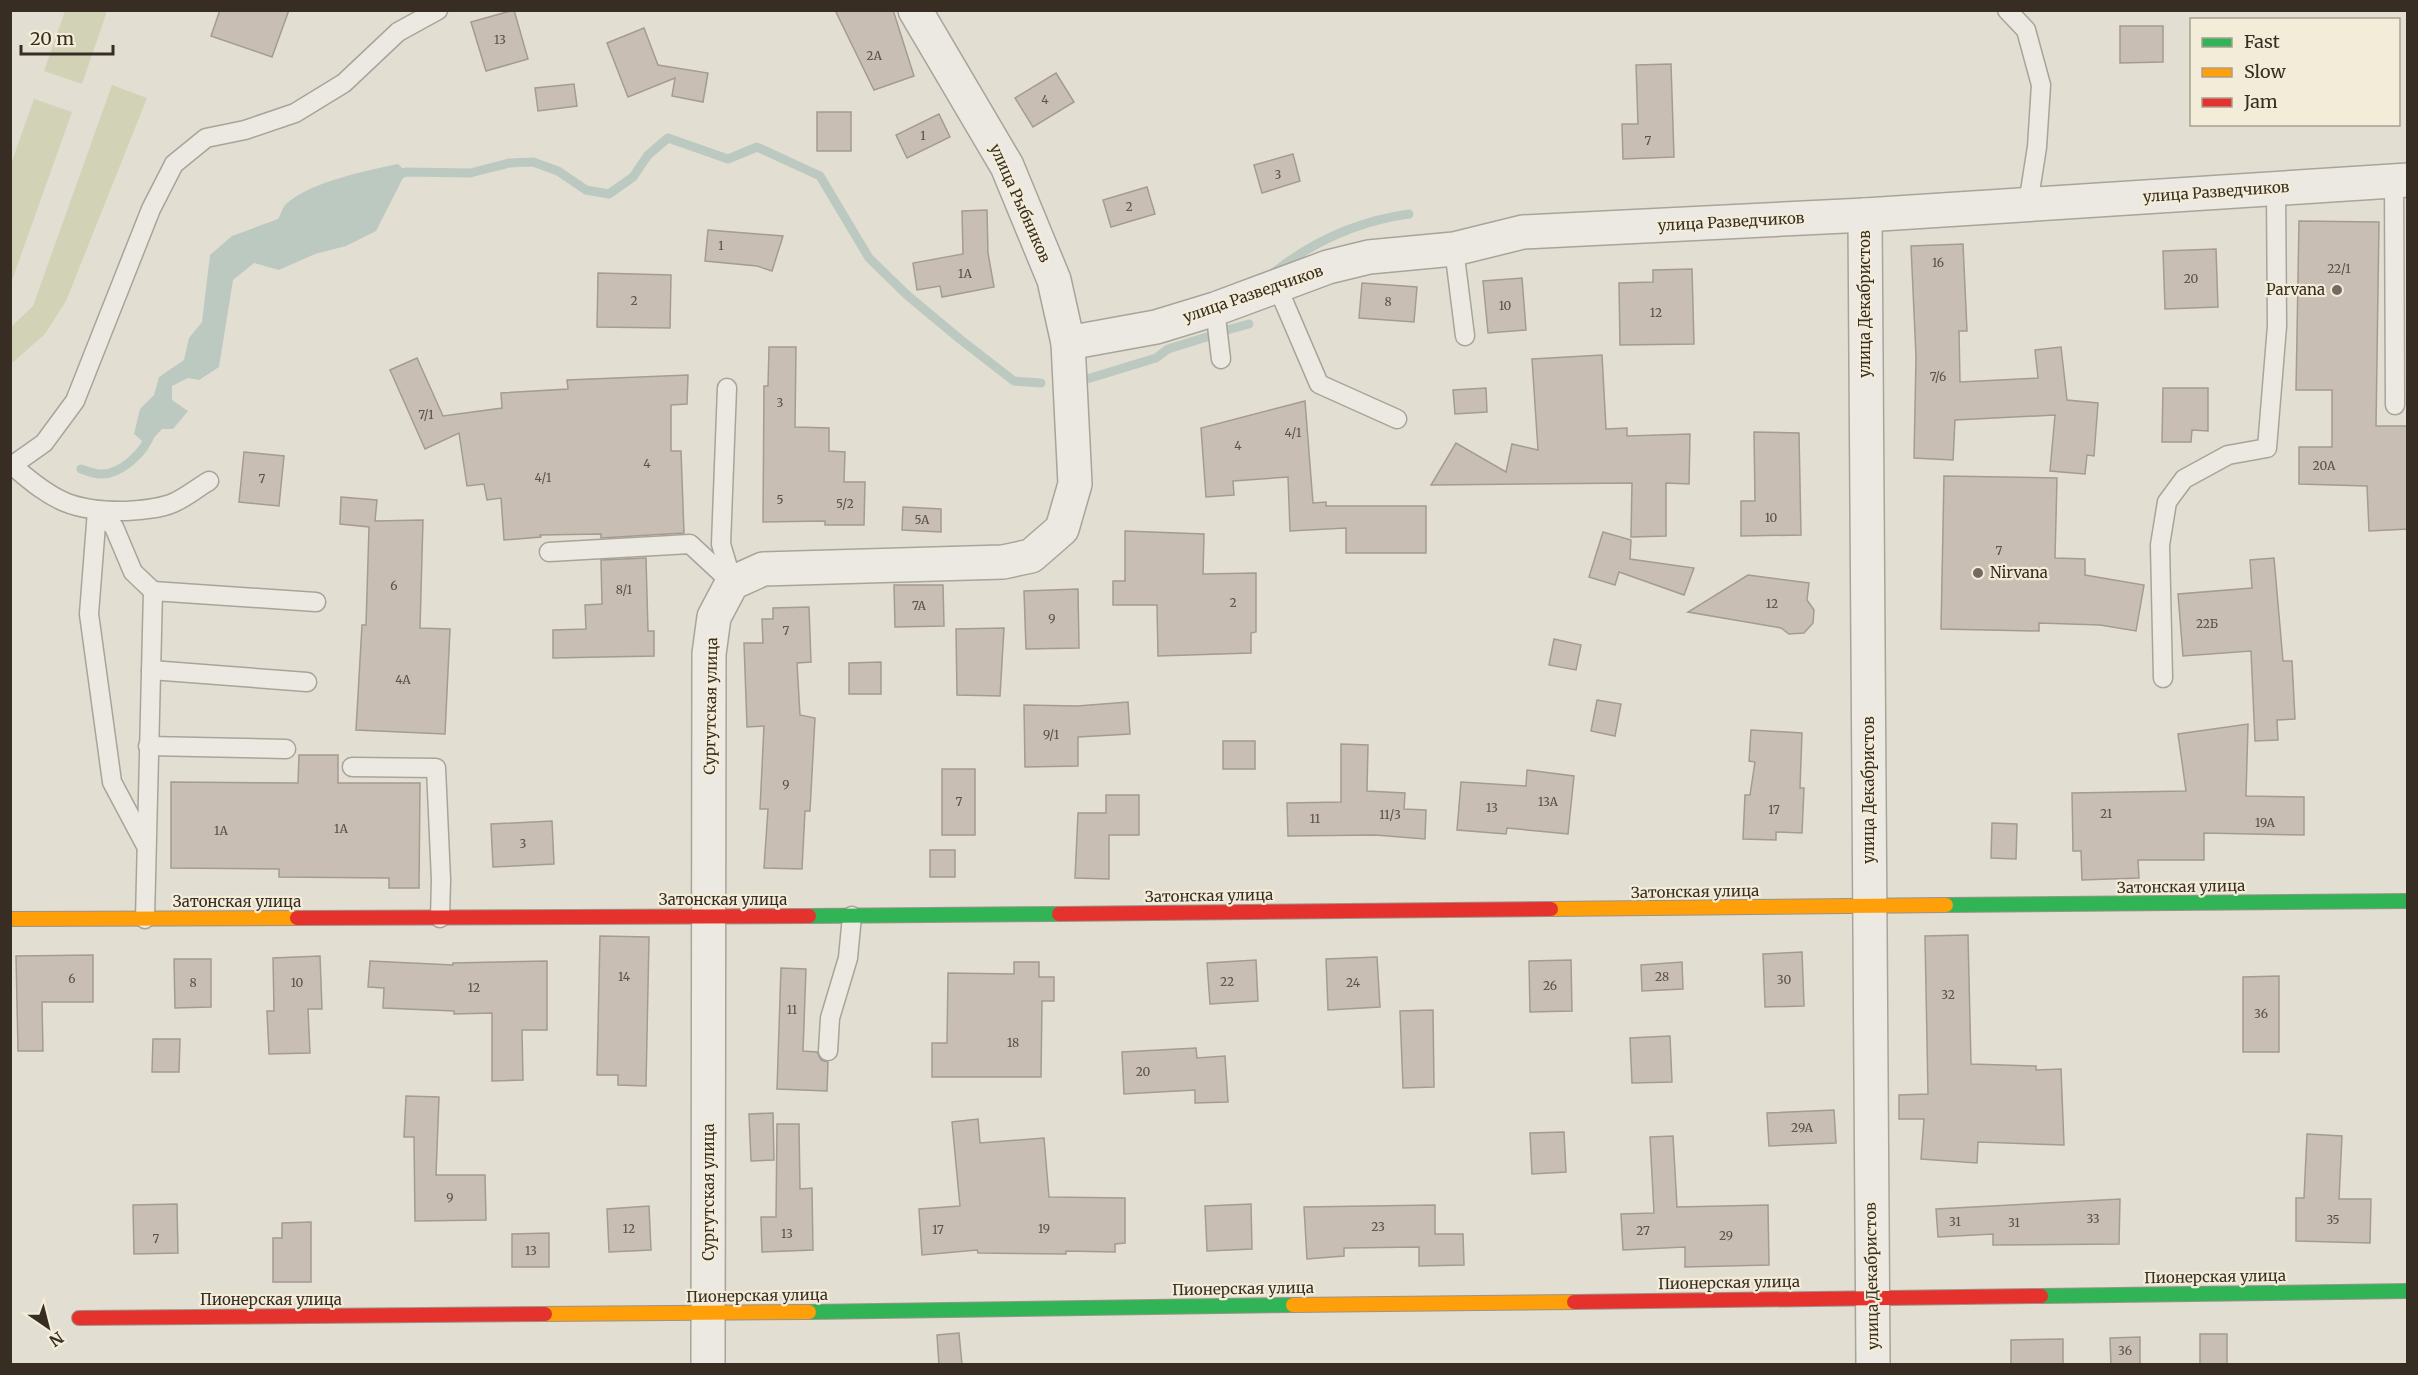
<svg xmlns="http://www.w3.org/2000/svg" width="2418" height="1375" font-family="Merriweather,serif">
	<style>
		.green { fill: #d1d2b6 }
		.water { fill: #bbc9c1 }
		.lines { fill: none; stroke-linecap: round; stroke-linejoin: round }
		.stream { stroke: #bbc9c1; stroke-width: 9 }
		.building { fill: #c8beb3; stroke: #a49b91; stroke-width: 1.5 }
		.lane-casing { stroke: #a9a49a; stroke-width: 21 }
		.street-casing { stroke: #a9a49a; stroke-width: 36 }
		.fast-casing { stroke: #99938a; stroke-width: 16 }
		.slow-casing { stroke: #99938a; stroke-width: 16 }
		.jam-casing { stroke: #99938a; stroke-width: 16 }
		.lane { stroke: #ece9e2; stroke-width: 18 }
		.street { stroke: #ece9e2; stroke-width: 33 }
		.fast { stroke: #30b455; stroke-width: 14 }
		.slow { stroke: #ff9f0a; stroke-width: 14 }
		.jam { stroke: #e5322d; stroke-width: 14 }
		.poi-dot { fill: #746b60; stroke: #f3ecd9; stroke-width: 2 }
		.labels { text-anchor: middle; stroke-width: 4.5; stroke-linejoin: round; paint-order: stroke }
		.number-label { font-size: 12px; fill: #5c5146 }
		.street-label { font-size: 15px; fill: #382d22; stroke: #f3ecd9 }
		.poi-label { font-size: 15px; fill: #382d22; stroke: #f3ecd9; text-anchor: end }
	</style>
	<rect width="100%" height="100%" fill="#e3ded2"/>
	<g class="green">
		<path d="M65,11H107L82,84L44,71Z"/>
		<path d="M112,85L147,98L66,301L45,334L11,364V327L33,306Z"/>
		<path d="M34,99L72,112L11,283V164Z"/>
	</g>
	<path class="water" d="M398,164L406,172L376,231L346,246L315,254L279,270L254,263L233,280L219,367L199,380L188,378L172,386V400L188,411L173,429H162L147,445L134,434L140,409L154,395L159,377L184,360L189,338L202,322L210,255L232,236L278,219C281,214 283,206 287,203C314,181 365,171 398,164Z"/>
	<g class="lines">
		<g class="stream">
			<path d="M395,177L406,172L470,173L509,163L533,162L558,171L586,190L609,194L633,177L648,155L668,138L728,159L757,147L820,176L869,258L907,295L961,340L1014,381L1041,383"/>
			<path d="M1273,273C1312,242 1359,221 1409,214"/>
			<path d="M1227,330L1249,324"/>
			<path d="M1087,379L1156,358L1168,349L1210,336"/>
			<path d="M81,469C87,471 94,474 100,474C122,475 145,451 151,433"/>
		</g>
	</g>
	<g class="building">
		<path d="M220,10H289L272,57L211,36Z"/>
		<path d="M514,10L528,59L486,71L471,22Z"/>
		<path d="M835,10H893L914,76L874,90Z"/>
		<path d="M2120,26H2163V62L2120,63Z"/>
		<path d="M644,28L658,65L708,73L703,102L672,96L675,78L628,97L607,43Z"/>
		<path d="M1671,64L1674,157L1623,159L1622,124H1638L1636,65Z"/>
		<path d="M1056,73L1074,102L1033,127L1015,98Z"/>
		<path d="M574,84L577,106L538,111L535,88Z"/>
		<rect x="817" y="112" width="34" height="39"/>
		<path d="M939,114L950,137L907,158L896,135Z"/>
		<path d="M1293,154L1300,181L1262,193L1254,165Z"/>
		<path d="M1147,187L1155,214L1111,227L1103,200Z"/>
		<path d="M987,210L988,253L994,287L942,297L940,286L917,290L913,263L963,254L962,211Z"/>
		<path d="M2299,221L2379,222L2376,426H2408V529L2369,531L2367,486L2299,484V447H2332V390H2296Z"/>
		<path d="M708,230L783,236L772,271L757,266L705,261Z"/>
		<path d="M1963,244L1967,331H1959L1960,382L2038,378L2035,350L2061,347L2067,400L2098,403L2094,456L2087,455L2085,474L2050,471L2055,415L1955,420L1953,460L1914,458L1916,357L1911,246Z"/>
		<path d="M2216,249L2218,307L2165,309L2163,251Z"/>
		<path d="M1692,269L1694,344L1620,345L1619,283L1653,282V270Z"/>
		<path d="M598,273L671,275L670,328L597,327Z"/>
		<path d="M1522,278L1526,330L1488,333L1483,281Z"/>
		<path d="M1362,283L1417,287L1414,322L1359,318Z"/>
		<path d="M769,347H796L795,427L829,428V451L845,452L844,482H865L864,525H825V521L763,522L764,386H768Z"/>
		<path d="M1602,355L1606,429L1627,428V436L1690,434L1689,484L1666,483V536L1631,537L1632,483L1431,485L1456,443L1506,472L1512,444L1538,450L1532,359Z"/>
		<path d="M417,358L443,416L502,408L501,393L568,389L567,380L688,375L687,404L671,405V451H681L684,533L601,538V534L540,535L541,537L504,540L501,498L487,500L484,484L467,486L459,433L425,449L390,370Z"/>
		<path d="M1486,388L1487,412L1455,414L1453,390Z"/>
		<path d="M2163,388H2208V431L2192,430L2191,442H2162Z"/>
		<path d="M1305,401L1313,503L1326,502V506H1426V553H1346V528L1290,531L1288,477L1233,481L1234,495L1206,497L1201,428Z"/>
		<path d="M1754,432L1799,433L1801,535L1741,536V501H1755Z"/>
		<path d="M244,452L284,456L279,506L239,502Z"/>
		<path d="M1944,476L2057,478L2055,558L2085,559V575L2144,585L2136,631L2100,625L2039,623V631L1941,629Z"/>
		<path d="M341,497L377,500L375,521L423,520L420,628L450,629L445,734L356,730L362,625H366L369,527L340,524Z"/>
		<path d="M903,507L941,509V532L902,530Z"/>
		<path d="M1125,531L1204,534L1203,574L1256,573V632L1251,633V653L1158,656L1157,605H1113V581H1125Z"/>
		<path d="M1603,532L1631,540L1630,559L1694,568L1684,595L1619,572L1615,585L1589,577Z"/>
		<path d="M646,558L648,631H654V656L553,658V630L586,629L585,605L602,604L601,560Z"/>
		<path d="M2274,558L2283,661H2292L2295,719L2277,720L2278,740L2255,741L2251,651L2183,656L2178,594L2252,588L2250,560Z"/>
		<path d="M1748,575L1809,583L1807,600L1814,610L1813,623L1804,633L1789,634L1781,628L1688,612Z"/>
		<path d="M894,585H943L944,626L895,627Z"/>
		<path d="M1078,589L1079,648L1026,649L1024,591Z"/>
		<path d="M809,607L811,662L797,663L800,715L815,718L810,811H805L802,869L764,868L768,809H760L764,726L747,727L744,643H763L762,619H773V608Z"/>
		<path d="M1004,628L1000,696L957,695L956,629Z"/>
		<path d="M1554,639L1581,645L1576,670L1549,665Z"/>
		<path d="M881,662V694H849V663Z"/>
		<path d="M1597,700L1621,704L1615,736L1591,731Z"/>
		<path d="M1128,702L1130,734L1078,737V766L1025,767L1024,705L1077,706Z"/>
		<path d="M2248,724L2246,796L2304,797V835L2204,833V860H2138L2139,878L2082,880L2081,851H2073L2072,793L2186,791L2178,734Z"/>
		<path d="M1751,730L1802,733L1800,788H1804L1802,833L1776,832V840L1743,839L1745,795H1750L1755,762L1749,761Z"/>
		<rect x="1223" y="741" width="32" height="28"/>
		<path d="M1341,744L1368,745L1367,791L1405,793L1404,809L1426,810L1425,839L1375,835L1288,836L1287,803L1341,802Z"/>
		<path d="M299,755H338V783H420L419,888H389V878L279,877V869L171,868V782L298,783Z"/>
		<rect x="942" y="769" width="33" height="66"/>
		<path d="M1527,770L1574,776L1568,834L1507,828L1506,834L1457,830L1461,782L1526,786Z"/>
		<path d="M1106,795H1139V835H1109V879L1075,878L1078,813H1106Z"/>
		<path d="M552,821L554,864L493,867L491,824Z"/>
		<path d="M1992,823L2017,824L2016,859L1991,858Z"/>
		<rect x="930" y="850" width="25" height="27"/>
		<path d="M1968,935L1971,1064L2036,1066V1070L2061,1069L2064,1145L1978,1142L1977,1163L1921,1159L1924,1119H1899V1095L1928,1094L1925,936Z"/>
		<path d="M600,936L649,937L646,1086L618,1085V1075H597Z"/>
		<path d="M1802,952L1804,1006L1765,1007L1763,954Z"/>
		<path d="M93,955V1002H42L43,1051H18L16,956Z"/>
		<path d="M320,956L322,1009H308L310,1053L269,1054L267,1011H274L273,958Z"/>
		<path d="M1377,957L1380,1007L1328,1010L1326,959Z"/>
		<path d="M174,959H211V1007L175,1008Z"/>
		<path d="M1256,960L1258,1001L1210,1004L1207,963Z"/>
		<path d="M1571,960L1572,1011L1530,1012L1529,961Z"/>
		<path d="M370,961L453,965V963L547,961V1030H522L523,1080L492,1081V1013L454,1014V1011L383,1008L384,988L368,987Z"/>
		<path d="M1014,962H1039V977H1054V1001H1042L1041,1077H932V1043H947L948,973L1014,974Z"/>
		<path d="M1682,962L1683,989L1642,991L1641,965Z"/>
		<path d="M781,968L806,969L803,1051L817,1052L821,1060L828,1062L827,1091L777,1089Z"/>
		<path d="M2279,976V1052H2243V977Z"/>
		<path d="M1433,1010L1434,1087L1403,1088L1400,1011Z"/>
		<path d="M1670,1036L1672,1082L1632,1083L1630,1038Z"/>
		<path d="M153,1039H180L179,1072H152Z"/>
		<path d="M1196,1048L1197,1058L1225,1056L1228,1102L1195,1103V1090L1124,1094L1122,1052Z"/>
		<path d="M406,1096L439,1097L436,1175H485L486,1220L415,1221L414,1137H404Z"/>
		<path d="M1834,1110L1836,1143L1769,1146L1767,1113Z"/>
		<path d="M773,1113L774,1160L751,1161L749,1114Z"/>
		<path d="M978,1119L980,1143L1044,1138L1049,1197L1125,1198V1243L1115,1244V1252L1066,1251V1254L978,1253L977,1250L922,1255L919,1209L960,1206L952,1122Z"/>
		<path d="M777,1124H799L800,1189L812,1188L813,1250L762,1252L761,1217H776Z"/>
		<path d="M1564,1132L1566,1172L1532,1174L1530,1133Z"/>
		<path d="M2307,1134L2342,1136L2339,1199H2371L2370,1243L2296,1241V1198H2304Z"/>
		<path d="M1673,1136L1677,1207L1768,1205L1769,1265L1685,1267V1247L1623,1250L1621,1214L1654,1213L1650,1137Z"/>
		<path d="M2120,1199L2119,1244L1993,1245V1234L1938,1237L1936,1209Z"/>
		<path d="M177,1204L178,1253L134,1254L133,1205Z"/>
		<path d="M1251,1204L1252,1249L1207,1251L1205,1206Z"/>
		<path d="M1435,1205V1234H1463L1464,1265L1419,1266V1247L1344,1248V1256L1307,1259L1304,1207Z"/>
		<path d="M649,1206L651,1250L609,1252L607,1209Z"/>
		<path d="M311,1222V1282H273V1238H282V1223Z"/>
		<path d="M549,1233V1267H512V1234Z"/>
		<path d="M959,1333L962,1365H939L937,1335Z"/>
		<rect x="2200" y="1334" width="27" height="31"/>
		<path d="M2140,1337V1365H2111L2110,1338Z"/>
		<path d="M2063,1339V1365H2011V1340Z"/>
	</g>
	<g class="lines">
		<g class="lane-casing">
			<g id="lane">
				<path d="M2007,10L2026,30L2041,85L2037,147L2028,204"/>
				<path d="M2394,182L2395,405"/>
				<path d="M1454,249L1465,336"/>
				<path d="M1277,286L1319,384L1397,419"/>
				<path d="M1215,309L1221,359"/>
				<path d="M727,388L721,544L732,581"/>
				<path d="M13,466C53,501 73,512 127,511C141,510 159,509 173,503C185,498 197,488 209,481"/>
				<path d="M10,467L44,443L75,401L151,209L174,164L206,138L245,130L295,113L344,83L398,32L438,10"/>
				<path d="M97,511L89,614L112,782L145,844"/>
				<path d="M97,511L114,527L133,572L153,591"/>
				<path d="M549,552L690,544L732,583"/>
				<path d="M151,670L307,682"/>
				<path d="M2163,678L2160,545L2167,502L2184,479L2228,455L2267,448L2277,326L2276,188"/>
				<path d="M148,746L286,749"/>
				<path d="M352,767L436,768L441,880L440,918"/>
				<path d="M145,919L153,591L316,602"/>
				<path d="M828,1051L830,1018L848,958L852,916"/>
			</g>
		</g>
		<g class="street-casing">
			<g id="street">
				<path d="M1865,215L1873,1364"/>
				<path d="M1068,343L1156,327L1215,309L1328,267L1369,257L1454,249L1523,232L1865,215L2408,180"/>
				<path d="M708,1364L709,654L714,617L732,583L763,569L1003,562L1031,556L1062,529L1075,484L1068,343L1054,280L1007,166L915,10"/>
			</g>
		</g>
		<g class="fast-casing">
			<g id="fast">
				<path d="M1946,905L2408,901"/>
				<path d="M809,916L1059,914"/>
				<path d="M2041,1296L2408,1291"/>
				<path d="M809,1312L1293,1305"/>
			</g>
		</g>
		<g class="slow-casing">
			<g id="slow">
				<path d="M1551,909L1946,905"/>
				<path d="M10,919L297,918"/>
				<path d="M1293,1305L1574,1302"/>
				<path d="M545,1314L809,1312"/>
			</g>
		</g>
		<g class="jam-casing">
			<g id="jam">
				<path d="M1059,914L1551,909"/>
				<path d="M297,918L809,916"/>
				<path d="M1574,1302L2041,1296"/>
				<path d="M79,1318L545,1314"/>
			</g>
		</g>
		<use href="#lane" class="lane"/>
		<use href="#street" class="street"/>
		<use href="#fast" class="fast"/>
		<use href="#slow" class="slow"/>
		<use href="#jam" class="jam"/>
	</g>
	<g class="poi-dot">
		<circle cx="2337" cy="290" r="6"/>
		<circle cx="1978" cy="573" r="6"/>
	</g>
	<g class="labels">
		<g class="number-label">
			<text x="500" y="44">13</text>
			<text x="874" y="60">2А</text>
			<text x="1045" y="104">4</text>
			<text x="923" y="140">1</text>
			<text x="1648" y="145">7</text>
			<text x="1278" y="179">3</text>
			<text x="1129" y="211">2</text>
			<text x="721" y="250">1</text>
			<text x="1938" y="267">16</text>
			<text x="2339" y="273">22/1</text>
			<text x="965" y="278">1А</text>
			<text x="2191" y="283">20</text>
			<text x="634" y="305">2</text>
			<text x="1388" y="306">8</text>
			<text x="1505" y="310">10</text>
			<text x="1656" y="317">12</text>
			<text x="1938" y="381">7/6</text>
			<text x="780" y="407">3</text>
			<text x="426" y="419">7/1</text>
			<text x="1293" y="437">4/1</text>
			<text x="1238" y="450">4</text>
			<text x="647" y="468">4</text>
			<text x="2324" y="470">20А</text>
			<text x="543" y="482">4/1</text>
			<text x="262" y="483">7</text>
			<text x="780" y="504">5</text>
			<text x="845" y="508">5/2</text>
			<text x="1771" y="522">10</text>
			<text x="922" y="524">5А</text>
			<text x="1999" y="555">7</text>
			<text x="394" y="590">6</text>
			<text x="624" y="594">8/1</text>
			<text x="1233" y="607">2</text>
			<text x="1772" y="608">12</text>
			<text x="919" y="610">7А</text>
			<text x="1052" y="623">9</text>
			<text x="2207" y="628">22Б</text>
			<text x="786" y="635">7</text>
			<text x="403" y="684">4А</text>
			<text x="1051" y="739">9/1</text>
			<text x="786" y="789">9</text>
			<text x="959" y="806">7</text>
			<text x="1548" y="806">13А</text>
			<text x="1492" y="812">13</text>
			<text x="1774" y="814">17</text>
			<text x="2106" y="818">21</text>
			<text x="1390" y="819">11/3</text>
			<text x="1315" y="823">11</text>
			<text x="2265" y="827">19А</text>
			<text x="341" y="833">1А</text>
			<text x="221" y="835">1А</text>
			<text x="523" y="848">3</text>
			<text x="624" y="981">14</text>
			<text x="1662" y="981">28</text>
			<text x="72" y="983">6</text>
			<text x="1784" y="984">30</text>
			<text x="1227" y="986">22</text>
			<text x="193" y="987">8</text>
			<text x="297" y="987">10</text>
			<text x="1353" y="987">24</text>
			<text x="1550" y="990">26</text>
			<text x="474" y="992">12</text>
			<text x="1948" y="999">32</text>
			<text x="792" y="1014">11</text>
			<text x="2261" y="1018">36</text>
			<text x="1013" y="1047">18</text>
			<text x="1143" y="1076">20</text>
			<text x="1802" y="1132">29А</text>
			<text x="450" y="1202">9</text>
			<text x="2093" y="1223">33</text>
			<text x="2333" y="1224">35</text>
			<text x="1955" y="1226">31</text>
			<text x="2014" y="1227">31</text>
			<text x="1378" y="1231">23</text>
			<text x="629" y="1233">12</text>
			<text x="1044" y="1233">19</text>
			<text x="938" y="1234">17</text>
			<text x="1643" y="1235">27</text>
			<text x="787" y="1238">13</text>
			<text x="1726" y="1240">29</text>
			<text x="156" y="1243">7</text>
			<text x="531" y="1255">13</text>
			<text x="2125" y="1355">36</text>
		</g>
		<g class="street-label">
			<text transform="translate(2216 192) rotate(-4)" y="5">улица Разведчиков</text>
			<text transform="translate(1020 203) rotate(66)" y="5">улица Рыбников</text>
			<text transform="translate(1731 222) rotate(-3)" y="5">улица Разведчиков</text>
			<text transform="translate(1253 294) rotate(-19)" y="5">улица Разведчиков</text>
			<text transform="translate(1865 304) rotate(-90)" y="5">улица Декабристов</text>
			<text transform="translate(711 706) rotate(-89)" y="5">Сургутская улица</text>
			<text transform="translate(1869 790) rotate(-90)" y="5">улица Декабристов</text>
			<text transform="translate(2181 887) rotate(-1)" y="5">Затонская улица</text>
			<text transform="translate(1695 892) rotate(-1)" y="5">Затонская улица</text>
			<text transform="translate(1209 896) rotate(-1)" y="5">Затонская улица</text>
			<text x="723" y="905">Затонская улица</text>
			<text x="237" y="907">Затонская улица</text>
			<text transform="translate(709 1192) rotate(-90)" y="5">Сургутская улица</text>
			<text transform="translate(1872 1276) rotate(-91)" y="5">улица Декабристов</text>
			<text transform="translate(2215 1277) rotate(-1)" y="5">Пионерская улица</text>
			<text transform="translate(1729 1283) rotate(-1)" y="5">Пионерская улица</text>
			<text transform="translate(1243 1289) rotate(-1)" y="5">Пионерская улица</text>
			<text transform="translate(757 1296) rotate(-1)" y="5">Пионерская улица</text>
			<text x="271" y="1305">Пионерская улица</text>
		</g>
		<g class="poi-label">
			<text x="2325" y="295">Parvana</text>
			<text x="1990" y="578" text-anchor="start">Nirvana</text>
		</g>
	</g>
	<rect width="2418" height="1375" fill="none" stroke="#382d22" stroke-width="24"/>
	<rect x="2190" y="18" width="210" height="108" fill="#f3ecd9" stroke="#a8a090" stroke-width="1.5"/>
	<rect x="2202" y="38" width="30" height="9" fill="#30b455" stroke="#a8a090" stroke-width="1.5"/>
	<text x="2244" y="48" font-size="18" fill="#382d22">Fast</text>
	<rect x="2202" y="68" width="30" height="9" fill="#ff9f0a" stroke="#a8a090" stroke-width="1.5"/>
	<text x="2244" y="78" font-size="18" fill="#382d22">Slow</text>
	<rect x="2202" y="98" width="30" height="9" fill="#e5322d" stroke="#a8a090" stroke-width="1.5"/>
	<text x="2244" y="108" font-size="18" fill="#382d22">Jam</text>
	<g transform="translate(48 1327) rotate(145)" stroke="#f3ecd9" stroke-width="4.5" paint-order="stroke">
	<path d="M0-4.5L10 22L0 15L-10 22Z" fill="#382d22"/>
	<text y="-9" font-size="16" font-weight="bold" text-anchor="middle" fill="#382d22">N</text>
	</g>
	<path d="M21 45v9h92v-9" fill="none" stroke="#382d22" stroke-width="3"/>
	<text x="30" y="45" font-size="18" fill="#382d22" stroke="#f3ecd9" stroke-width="4.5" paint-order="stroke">20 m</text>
</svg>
